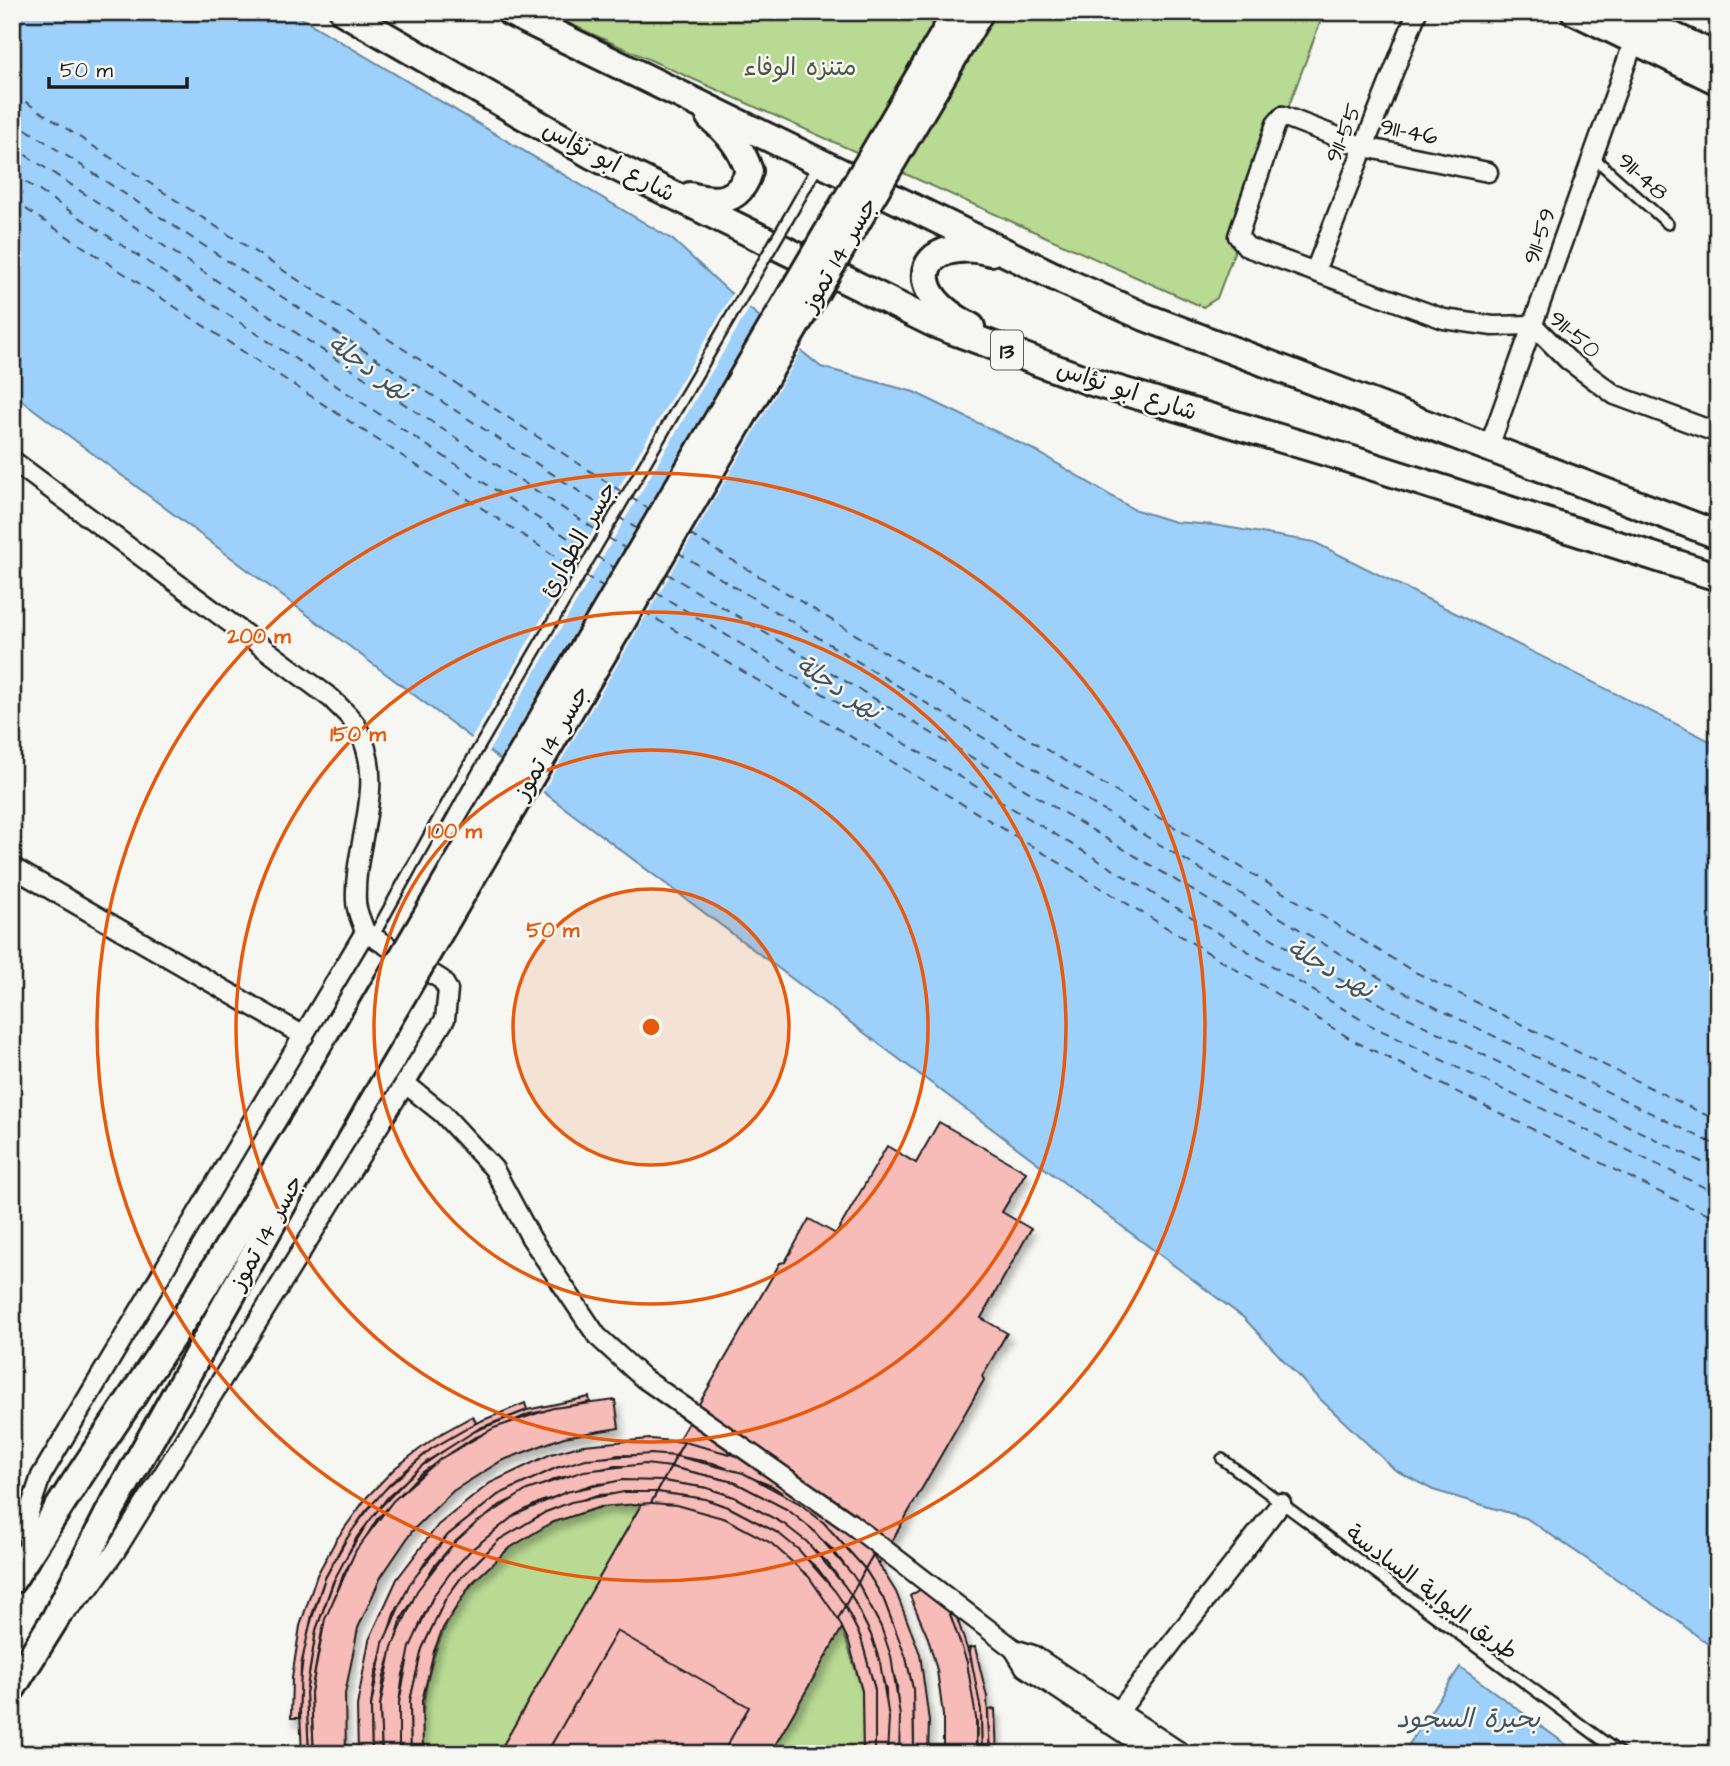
<svg xmlns="http://www.w3.org/2000/svg" width="1730" height="1766" font-family="'Architects Daughter','Playpen Sans Arabic',sans-serif">
	<style>
		.green { fill: #b8da93; stroke: #6a7b58; stroke-width: 2 }
		.water { fill: #9dd0fa; stroke: #6988a1; stroke-width: 2 }
		.pier { fill: #f6f6f2 }
		.lines { fill: none; stroke-linecap: round; stroke-linejoin: round }
		.ferry { stroke: #43525f; stroke-width: 2; stroke-dasharray: 9 7; stroke-linecap: butt }
		.building { fill: #f7bbb8; stroke: #1c1c1c; stroke-width: 2; filter: url(#shadow) }
		.lane-casing { stroke: #1c1c1c; stroke-width: 14 }
		.street-casing { stroke: #1c1c1c; stroke-width: 23 }
		.secondary-casing { stroke: #1c1c1c; stroke-width: 30 }
		.primary-casing { stroke: #1c1c1c; stroke-width: 32 }
		.lane { stroke: #f6f6f2; stroke-width: 9 }
		.street { stroke: #f6f6f2; stroke-width: 18 }
		.secondary { stroke: #f6f6f2; stroke-width: 24 }
		.primary { stroke: #f6f6f2; stroke-width: 26 }
		.lane-bridge-casing { stroke: #1c1c1c; stroke-width: 14; stroke-linecap: butt }
		.primary-bridge-casing { stroke: #1c1c1c; stroke-width: 32; stroke-linecap: butt }
		.lane-bridge { stroke: #f6f6f2; stroke-width: 9 }
		.primary-bridge { stroke: #f6f6f2; stroke-width: 26 }
		.ring { fill: none; stroke: #e8590c; stroke-width: 3.5 }
		.labels { text-anchor: middle; stroke-width: 5; stroke-linejoin: round; paint-order: stroke }
		.shield { fill: #f6f6f2; stroke: #5d5d5c; stroke-width: 2 }
		.shield-label { font-size: 23px; font-weight: bold; fill: #1c1c1c }
		.park-label { font-size: 24px; fill: #4b5540; stroke: #f6f6f2 }
		.street-label { font-size: 24px; fill: #1c1c1c; stroke: #f6f6f2 }
		.water-label { font-size: 26px; font-style: italic; fill: #43525f; stroke: #f6f6f2 }
		.centre { fill: #e8590c; stroke: #f6f6f2; stroke-width: 3.5 }
		.ring-label { font-size: 21px; text-anchor: middle; font-weight: bold; fill: #e8590c; stroke: #f6f6f2; stroke-width: 5; stroke-linejoin: round; paint-order: stroke }
	</style>
	<defs>
		<filter id="shadow"><feDropShadow dx="4" dy="7" stdDeviation="3.5" flood-color="#0004"/></filter>
	</defs>
	<rect width="100%" height="100%" fill="#f6f6f2"/>
	<filter id="ink" filterUnits="userSpaceOnUse"><feTurbulence type="fractalNoise" baseFrequency=".0143" numOctaves="2"/><feDisplacementMap in="SourceGraphic" scale="14" xChannelSelector="R" yChannelSelector="G"/><feConvolveMatrix kernelMatrix="1 2 1 2 8 2 1 2 1" color-interpolation-filters="sRGB"/></filter>
	<g filter="url(#ink)">
		<g class="green">
			<path d="M543,12H1324L1217,298L1203,307Z"/>
			<path d="M642,1503L498,1754H423C413,1618 503,1508 642,1503Z"/>
			<path d="M842,1627L862,1691L863,1754H770Z"/>
		</g>
		<g class="water">
			<path d="M12,12H291L673,240L727,290L821,367L914,392L1036,451L1133,509L1175,522L1214,525L1314,542L1718,745V1652L1674,1618L1526,1518L1433,1490L1395,1470L1318,1397L1244,1318L12,393Z"/>
			<path d="M1460,1667L1579,1754H1413L1406,1749Z"/>
		</g>
		<g class="pier">
			<path d="M734,291L751,305L487,754L470,741Z"/>
			<path d="M761,314L803,348L541,795L498,762Z"/>
		</g>
		<g class="lines">
			<g class="ferry">
				<path d="M12,93L622,492"/>
				<path d="M12,120L612,513"/>
				<path d="M12,146L599,532"/>
				<path d="M12,173L588,551"/>
				<path d="M12,200L579,572"/>
				<path d="M630,497L652,511"/>
				<path d="M617,516L639,530"/>
				<path d="M689,534L1413,971L1718,1121"/>
				<path d="M607,537L628,550"/>
				<path d="M677,552L1398,989L1718,1146"/>
				<path d="M596,556L618,570"/>
				<path d="M666,573L1384,1006L1718,1170"/>
				<path d="M584,575L606,588"/>
				<path d="M655,592L1370,1025L1718,1194"/>
				<path d="M643,611L1356,1042L1688,1206L1718,1217"/>
			</g>
		</g>
		<g class="building">
			<path d="M939,1122L1026,1172L1002,1212L1031,1229L981,1318L1007,1333L982,1376L984,1380L770,1754H498L780,1263L785,1262L809,1219L836,1234L887,1146L916,1163Z"/>
			<path d="M589,1397L590,1402L529,1414L472,1439L420,1474L377,1519L344,1573L322,1631L311,1693L314,1754H309L306,1693L316,1630L338,1570L372,1516L416,1470L468,1434L527,1410Z"/>
			<path d="M615,1400L619,1428L564,1437L501,1461L453,1491L413,1530L381,1577L358,1628L345,1694L346,1754H314L311,1693L325,1619L356,1550L393,1501L440,1459L494,1428L553,1408Z"/>
			<path d="M525,1403L527,1410L480,1428L426,1462L388,1497L357,1537L333,1582L316,1630L306,1693L309,1754H302L299,1692L305,1640L325,1578L350,1533L382,1492L431,1449L476,1423Z"/>
			<path d="M473,1416L476,1423L431,1449L391,1483L365,1512L343,1544L325,1578L312,1615L301,1666L299,1718H291L292,1678L300,1626L317,1575L336,1540L367,1497L395,1468L437,1436Z"/>
			<path d="M650,1439L684,1442L676,1456L618,1455L556,1468L498,1495L448,1535L427,1559L394,1614L375,1674L371,1706L372,1754H358L357,1706L369,1640L397,1579L438,1525L490,1483L551,1454L583,1445Z"/>
			<path d="M684,1442L749,1459L858,1536L873,1555L865,1569L824,1523L772,1486L713,1463L676,1456Z"/>
			<path d="M650,1454L676,1456L671,1467L615,1466L555,1479L500,1505L454,1543L434,1566L402,1618L384,1676L380,1706L382,1754H372L371,1706L383,1643L409,1585L448,1535L498,1495L556,1468L586,1459Z"/>
			<path d="M676,1456L743,1473L799,1503L824,1523L865,1569L858,1583L833,1550L788,1510L734,1482L671,1467Z"/>
			<path d="M645,1464L671,1467L663,1481L594,1484L540,1502L515,1515L470,1551L434,1595L421,1621L403,1674L399,1703V1754H382L380,1706L392,1647L417,1591L454,1543L476,1523L527,1490L584,1471Z"/>
			<path d="M671,1467L734,1482L788,1510L812,1529L852,1574L858,1583L851,1595L827,1562L784,1524L734,1497L707,1488L663,1481Z"/>
			<path d="M622,1480L663,1481L657,1492L597,1495L546,1512L499,1540L461,1578L445,1600L422,1649L410,1701L411,1754H399V1703L410,1647L434,1595L451,1572L470,1551L515,1515L566,1492Z"/>
			<path d="M663,1481L707,1488L734,1497L784,1524L807,1542L844,1585L851,1595L845,1606L818,1569L778,1533L730,1508L705,1499L657,1492Z"/>
			<path d="M624,1492H657L651,1503L600,1507L551,1523L508,1549L471,1584L443,1628L434,1651L422,1701L423,1754H411L410,1701L422,1649L445,1600L461,1578L499,1540L546,1512L571,1502Z"/>
			<path d="M657,1492L705,1499L730,1508L778,1533L799,1550L835,1591L845,1606L838,1619L809,1577L771,1543L726,1519L676,1505L651,1503Z"/>
			<path d="M873,1555L896,1592L920,1654L929,1721L928,1754H914L913,1689L906,1658L883,1598L865,1569Z"/>
			<path d="M865,1569L883,1598L906,1658L913,1689L914,1754H899L897,1686L881,1627L858,1583Z"/>
			<path d="M934,1581L956,1626L967,1662L976,1711V1754H943V1715L937,1670L928,1638L910,1596Z"/>
			<path d="M858,1583L881,1627L891,1656L900,1716L899,1754H887L886,1690L871,1635L851,1595Z"/>
			<path d="M851,1595L871,1635L880,1662L889,1718L887,1754H875V1690L861,1638L845,1606Z"/>
			<path d="M946,1603L955,1612L975,1673L981,1710L982,1754H976L977,1724L967,1662Z"/>
			<path d="M845,1606L861,1638L875,1690V1754H863L862,1691L849,1642L838,1619Z"/>
			<path d="M617,1631L749,1707L722,1754H546Z"/>
			<path d="M975,1647L987,1697L990,1754H982L981,1710L969,1648Z"/>
			<path d="M995,1709L997,1754H990L988,1710Z"/>
		</g>
		<g class="lines">
			<g class="lane-casing">
				<g id="lane">
					<path d="M1593,157L1668,224"/>
					<path d="M788,219L818,166"/>
					<path d="M373,937L457,785"/>
					<path d="M1222,1459L1621,1754"/>
				</g>
			</g>
			<g class="street-casing">
				<g id="street">
					<path d="M1488,172L1364,147L1283,116L1276,124L1238,236L1247,247L1444,319L1493,326L1533,325L1568,360L1615,395L1718,433"/>
					<path d="M1315,271L1417,12"/>
					<path d="M1489,447L1634,41"/>
					<path d="M12,460L332,699C340,708 352,717 357,727C389,784 353,842 356,901C356,911 362,922 365,932L41,1476L27,1518L29,1550"/>
					<path d="M12,867L304,1036"/>
					<path d="M407,1085L442,1113L494,1169L531,1238L597,1336L643,1378L850,1523L1014,1649L1033,1655L1183,1754"/>
					<path d="M64,1613L89,1588L115,1552L445,1019L448,990L442,980L365,932"/>
					<path d="M1014,1649L1025,1667L1155,1754"/>
					<path d="M1109,1724L1281,1503"/>
				</g>
			</g>
			<g class="secondary-casing">
				<g id="secondary">
					<path d="M1574,12L1718,82"/>
					<path d="M1624,12L1718,56"/>
				</g>
			</g>
			<g class="primary-casing">
				<g id="primary">
					<path d="M344,12L592,155L935,324L1092,382L1346,458L1718,577"/>
					<path d="M510,12L1064,281L1145,317L1718,535"/>
					<path d="M690,196C718,204 740,201 749,171C741,147 729,133 710,117"/>
					<path d="M971,327C954,318 929,302 926,280C922,246 970,245 991,252"/>
					<path d="M12,1580L70,1490"/>
					<path d="M12,1688L55,1619L109,1513"/>
				</g>
			</g>
			<use href="#lane" class="lane"/>
			<use href="#street" class="street"/>
			<use href="#secondary" class="secondary"/>
			<use href="#primary" class="primary"/>
			<g class="lane-bridge-casing">
				<path id="lane-bridge" d="M457,785L788,219"/>
			</g>
			<g class="primary-bridge-casing">
				<g id="primary-bridge">
					<path d="M70,1490L189,1311L330,1081L957,12"/>
					<path d="M109,1513L346,1091L980,12"/>
				</g>
			</g>
			<use href="#lane-bridge" class="lane-bridge"/>
			<use href="#primary-bridge" class="primary-bridge"/>
		</g>
	</g>
	<circle cx="651" cy="1027" r="138" fill="#e8590c" fill-opacity=".12"/>
	<g class="ring">
		<circle cx="651" cy="1027" r="138"/>
		<circle cx="651" cy="1027" r="277"/>
		<circle cx="651" cy="1027" r="415"/>
		<circle cx="651" cy="1027" r="554"/>
	</g>
	<g class="labels">
		<rect class="shield" x="991" y="330.5" width="32" height="39" rx="5"/>
		<g class="shield-label">
			<text x="1007" y="358">13</text>
		</g>
		<g class="park-label">
			<text x="800" y="75">متنزه الوفاء</text>
		</g>
		<g class="street-label">
			<text transform="translate(1409 131) rotate(11)" y="8">911-46</text>
			<text transform="translate(1343 133) rotate(-68)" y="8">911-55</text>
			<text transform="translate(609 161) rotate(28)" y="8">شارع ابو نؤاس</text>
			<text transform="translate(1643 176) rotate(42)" y="8">911-48</text>
			<text transform="translate(1539 236) rotate(-71)" y="8">911-59</text>
			<text transform="translate(839 254) rotate(-60)" y="8">جسر 14 تموز</text>
			<text transform="translate(1575 334) rotate(41)" y="8">911-50</text>
			<text transform="translate(1127 390) rotate(18)" y="8">شارع ابو نؤاس</text>
			<text transform="translate(578 539) rotate(-60)" y="8">جسر الطوارئ</text>
			<text transform="translate(551 742) rotate(-60)" y="8">جسر 14 تموز</text>
			<text transform="translate(266 1232) rotate(-61)" y="8">جسر 14 تموز</text>
			<text transform="translate(1432 1592) rotate(37)" y="8">طريق البوابة السادسة</text>
		</g>
		<g class="water-label">
			<text transform="translate(370 367) rotate(35)" y="9">نهر دجلة</text>
			<text transform="translate(839 687) rotate(33)" y="9">نهر دجلة</text>
			<text transform="translate(1331 968) rotate(29)" y="9">نهر دجلة</text>
			<text x="1468" y="1727">بحيرة السجود</text>
		</g>
	</g>
	<circle cx="651" cy="1027" r="10" class="centre"/>
	<g class="ring-label">
		<text x="259" y="643">200 m</text>
		<text x="358" y="741">150 m</text>
		<text x="455" y="838">100 m</text>
		<text x="553" y="937">50 m</text>
	</g>
	<rect width="1730" height="1766" fill="none" stroke="#f6f6f2" stroke-width="42"/>
	<rect x="21" y="21" width="1688" height="1724" fill="none" stroke="#1c1c1c" stroke-width="2.5" filter="url(#ink)"/>
	<path d="M49 77v10h138v-10" fill="none" stroke="#1c1c1c" stroke-width="3.5"/>
	<text x="60" y="77" font-size="21" fill="#1c1c1c" stroke="#f6f6f2" stroke-width="5" paint-order="stroke">50 m</text>
</svg>
